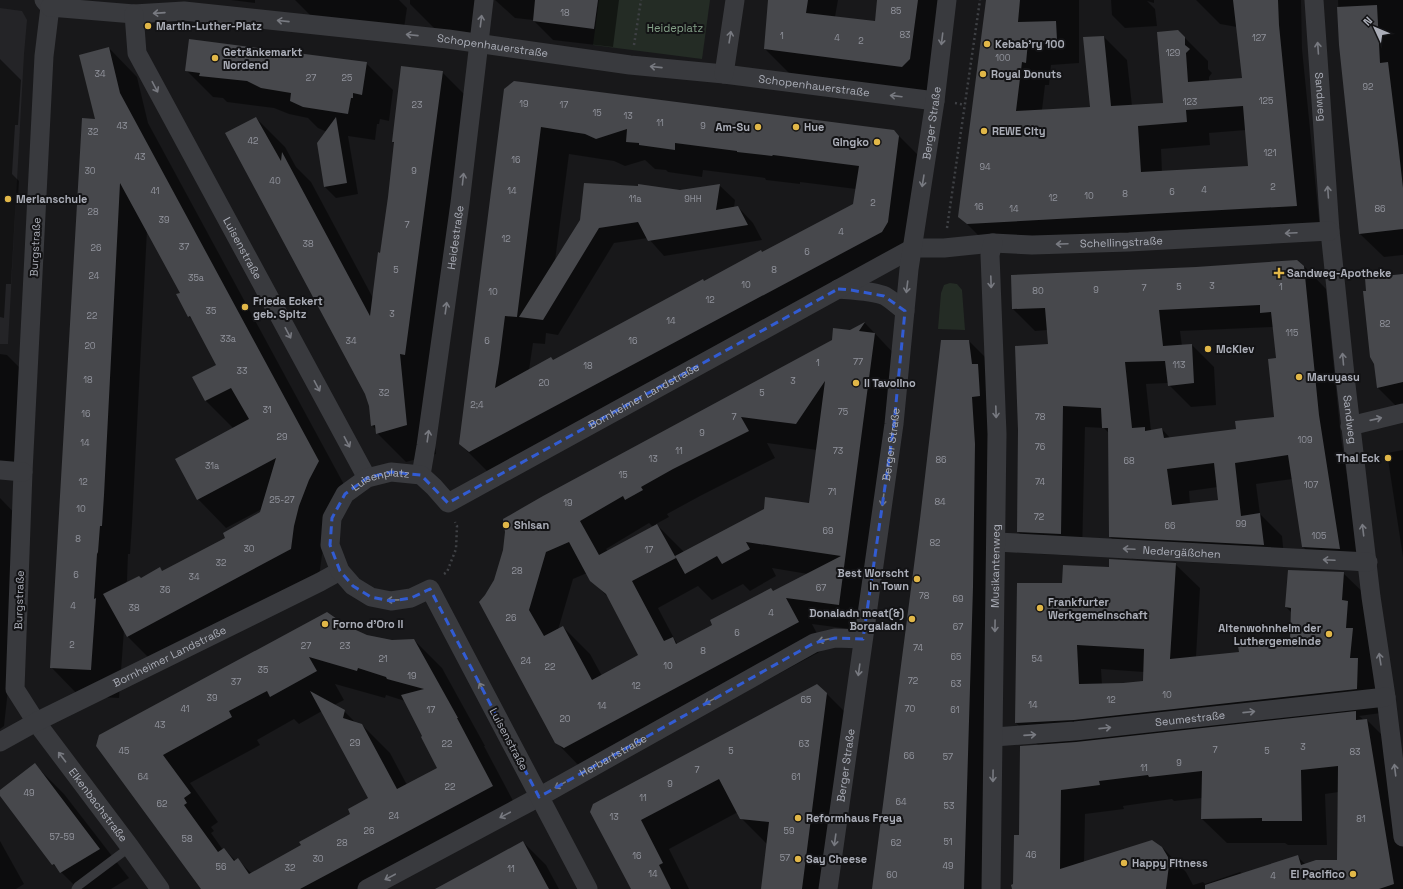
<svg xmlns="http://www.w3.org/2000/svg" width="1403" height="889" font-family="'Space Grotesk',sans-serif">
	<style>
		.built { fill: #242427 }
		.green { fill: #242c25 }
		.shadow { fill: #0007; fill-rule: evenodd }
		.building { fill: #47484c; fill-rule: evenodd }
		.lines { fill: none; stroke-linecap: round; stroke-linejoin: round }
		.path { stroke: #3f4145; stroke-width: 2.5; stroke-dasharray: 2 3; stroke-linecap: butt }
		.service { stroke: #393a3e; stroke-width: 9 }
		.minor { stroke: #393a3e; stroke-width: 19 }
		.oneway { stroke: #787a81 }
		.marked { fill: none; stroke: #325cd3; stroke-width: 3; stroke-dasharray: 8 5; stroke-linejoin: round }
		.poi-dot { fill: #e1b748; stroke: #131315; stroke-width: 1.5 }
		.labels { text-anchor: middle; stroke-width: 4; stroke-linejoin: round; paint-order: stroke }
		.number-label { font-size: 9px; fill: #92949d }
		.poi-label { font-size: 11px; font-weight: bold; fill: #abaeb8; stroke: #131315; text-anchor: start }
		.park-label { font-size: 11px; fill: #84a188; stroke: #131315 }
		.street-label { font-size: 11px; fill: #abaeb8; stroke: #131315 }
	</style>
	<rect width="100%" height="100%" fill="#18181a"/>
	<path class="built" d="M0,8L22,11L27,20L24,54L8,344H0Z"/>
	<g class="green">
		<path d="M599,0H710L702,59L593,45Z"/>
		<path d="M950,283L957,284L962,290L965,330L938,329L941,293L944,285Z"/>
	</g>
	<g class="shadow">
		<path d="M231,0H255V3Z"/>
		<path d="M295,0H399L407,8L404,28L311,16Z"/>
		<path d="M410,0H485L474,38L439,33L410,4Z"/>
		<path d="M495,0H619L613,47L553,40L533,20L515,18Z"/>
		<path d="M771,0H838L835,17L875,22L878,0H948L929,94L792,76L765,49Z"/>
		<path d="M987,0H1079V63L1051,65L1049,85H1045L1042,110L1091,108L1104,37L1127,60L1132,106L1164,104L1178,31L1208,61V69L1212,73L1209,77V82L1243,79L1237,27L1220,24L1196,0H1301L1302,49L1320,229L983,240L959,216ZM1246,130L1249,167L1162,172L1161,149L1210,145L1209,133Z"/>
		<path d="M1111,0H1154V3L1147,1L1155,9L1157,26L1125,28L1112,15Z"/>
		<path d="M1338,0H1403V255L1384,257L1360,234L1340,45Z"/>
		<path d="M109,48L137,77L148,123L347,490L328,534L322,555L319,577L156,665L127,636L124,630L119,698L79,696L51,667L96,120ZM147,230L181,293L177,295L189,317L194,321L217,365L194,377L206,401L234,429L198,499L226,528L262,509L261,512L227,538L163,572L160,569L141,579L125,584L127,581L128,554H130L132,524Z"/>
		<path d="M0,59L21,80L18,125H15L12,174L19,181L18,197H16L11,284H6L4,318L0,317Z"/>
		<path d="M366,63L393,90L389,121L380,119L379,124H377L375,140L348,136L358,194L336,198L325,187L327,132L318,128L308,118L289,114L274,108L227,102L223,98L213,97L186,70Z"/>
		<path d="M442,72L471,101L428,382L436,454L406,462L377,433L376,430L372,425L371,412L367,397L256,118L285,147L296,167L311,182L373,298L389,197L395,144L393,142Z"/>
		<path d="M505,89L894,131L922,159L916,250L488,472L460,444ZM569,154L614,161L625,166L645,160L655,169L666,170L668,172L702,177L703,170L765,178L766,180L800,184V182L856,189L854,204L763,253L705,282L703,280L554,361L529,370L533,343L545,344L546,333L558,335L614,243L648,238L664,256L762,240L753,223L738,207L734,208L735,200L719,185L680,191L581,221L555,261Z"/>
		<path d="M1304,266L1326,289L1341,438L1362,571L1325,569L1303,547L1293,479L1256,484L1260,514L1282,536L1285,567L1132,559L1110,537L1109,433L1104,428L1085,427L1082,556L1040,554L1018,532L1049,345L1048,330L1035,331L1013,309ZM1274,327L1277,359L1276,418L1237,430L1170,438L1162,429L1151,431L1146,384L1168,383L1169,385L1191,407L1216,405L1214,367L1192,345L1182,346L1180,331ZM1218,487L1219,500L1190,504L1189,491Z"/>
		<path d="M1403,275V413L1378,388Z"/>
		<path d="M865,323L901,361L865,631L812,624L825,649L591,774L583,770L556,742L486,596L495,580L850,331ZM767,443L817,450L810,505L684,552L656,524L669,517L667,514L700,496L775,458ZM649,523L653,527L608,551L606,549ZM772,568L808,574L678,644L676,642L658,608L698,586L712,600L743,584L750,591L776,576ZM587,573L591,580L610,599L640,656L602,676L590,654L563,627L558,630L573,579Z"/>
		<path d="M969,341L995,367L1004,392L1006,423L998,424L991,889H874Z"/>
		<path d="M0,354L7,355L33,381L29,466L0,464Z"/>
		<path d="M1403,450V557L1387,453Z"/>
		<path d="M0,498L26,525L4,726L0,729Z"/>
		<path d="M1175,564L1200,588L1196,657L1240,653L1291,642L1292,613L1286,607L1343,573L1368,597L1381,713L1359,716L1364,720H1367L1392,745L1403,815V889H1014L1020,836L1039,746L1016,723L1063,584L1110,568ZM1101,669L1144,672V682L1102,685ZM1339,792L1338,861L1305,864L1297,856L1243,874L1240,872L1205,884L1203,882L1193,885L1186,872L1162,847L1084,863L1085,814L1124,809L1123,806L1172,799L1174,801L1202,798V819L1227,843H1285L1288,845H1327L1325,794Z"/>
		<path d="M346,627L367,636L392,641L414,640L442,668L485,746H484L520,814L381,889H203L97,746ZM335,684L385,698L386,695L405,701L439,768L407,785L390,753L362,725L356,723L344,711L334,705L344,700ZM322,711L370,799L352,814L302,846L251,873L238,860L236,861L224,849L223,850L211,833L214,831L211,827L218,822L190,783L260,745L257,740L294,719L299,724Z"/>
		<path d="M826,693L855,722L833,889H762L768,845L741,818L738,812L669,849L689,889H632L591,812Z"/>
		<path d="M35,765L64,794L129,878L111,889H78L53,864L0,795V791Z"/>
		<path d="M0,841L24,884L16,889H0Z"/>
		<path d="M523,842L546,865L559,889H437Z"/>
	</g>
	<g class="building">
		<path d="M535,0H598L594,29L533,21Z"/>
		<path d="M768,0H808L806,13L875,21L877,0H918L910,59L902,67L764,49Z"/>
		<path d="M986,0H1020L1018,22L1056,21L1057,40L1028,42L1026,63L1022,62L1016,111L1090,107L1083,37L1104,36L1111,106L1163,103L1157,32L1178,30L1185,37V45L1190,49L1186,53L1188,82L1242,78L1233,0H1278L1279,25L1297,206L967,224L958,217ZM1243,106L1248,166L1141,172L1138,126L1187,122L1186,110Z"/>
		<path d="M1377,5L1380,63L1388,62L1398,143L1403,188V229L1359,234L1339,45L1337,7Z"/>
		<path d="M189,39L367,62L362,95L353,93V98H351L348,114L303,107L290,101L291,93L261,88L247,81L199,76L200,73L185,71Z"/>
		<path d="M109,47L120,93L319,461L309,480L299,506L294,526L291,549L127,637L103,594L139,576L141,578L160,567L162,571L225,538L223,533L260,512L276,458L197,500L175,459L249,419L231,388L205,401L192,377L216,365L190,316L188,317L176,294L180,293L120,183L104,495L102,526H100L98,552L97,554L94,599L96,598L91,670L50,668L82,118L95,119L79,55Z"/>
		<path d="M401,66L443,71L405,355L400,354L407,425L376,434L375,425L371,426L369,406L365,394L225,133L256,117L281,161L282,152L370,316L378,252L380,253L388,197L394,142H392Z"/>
		<path d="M514,81L894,130L899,136L888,222L882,232L469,452L459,444L504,89ZM541,127L585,134L596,139L627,129L626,142L639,143V145L675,150V143L737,151V152L772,156L773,155L859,166L853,204L762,252L761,250L704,281L703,279L553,360L551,357L495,388L499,363L505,316L517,317Z"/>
		<path d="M336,117L347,183L324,187L317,143Z"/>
		<path d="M584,183L638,186V184L680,190L720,184L716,210L738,206L748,225L648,241L638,222L599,228L543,320L519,317L580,220Z"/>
		<path d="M1297,260L1304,266L1319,415L1340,549L1302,547L1288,455L1235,463L1241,516L1260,513L1264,545L1109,537L1108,428H1102L1101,408L1063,406L1061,534L1017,532L1018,430L1015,346L1048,344L1045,308L1012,309L1011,275L1196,267ZM1260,305V313L1271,312L1276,358L1268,359L1274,417L1235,421L1236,429L1164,438L1162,428L1145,431V427L1132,428L1125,362L1165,361L1168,386L1194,383L1192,344L1163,346L1159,310ZM1214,463L1218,500L1172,505L1167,469Z"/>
		<path d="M1403,274V382L1377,388L1374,364L1370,357L1363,291H1366L1365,278Z"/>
		<path d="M865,322L859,331L875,333L839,605L786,598L799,622L564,748L555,743L479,602L485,595L494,580L503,550L505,532L503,519L543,496L832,340L833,328L850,330ZM825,381L809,503L765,497L764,509L675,556L685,574L717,556L722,564L750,549L746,542L841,556L773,591L771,588L710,620L712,625L676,644L673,637L664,641L632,581L676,558L657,524L599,555L580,521L623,496L625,500L643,490L641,487L673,469L749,431L741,417L796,424ZM569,542L590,581L606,594L638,655L592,680L563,626L544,636L529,610L546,552Z"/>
		<path d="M941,340H969L972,364H978L980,396L972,397L975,444L973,587L964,889H872L920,519Z"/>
		<path d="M1109,559L1176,563L1170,659L1239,652L1238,646L1290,641L1291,608L1285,607L1288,570L1344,572L1342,600L1348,601L1346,628H1353L1350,658H1358L1357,689L1074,720L1015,723L1017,583H1062L1063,565L1109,567ZM1077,645L1144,649L1143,681L1123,683L1079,684Z"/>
		<path d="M327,612L347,626L367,635L392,640L414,639L458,718H457L493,786L300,889H201L96,746L99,735ZM309,657L357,671L358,668L386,677L387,679L424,689L401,695L422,736L421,737L437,768L397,789L362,724L343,718L345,710L310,691L368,798L348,809L350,814L299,842L301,845L249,874L238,858L234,861L224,848L218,852L184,805L187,803L184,798L191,793L163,755L232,717L229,711L267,691L270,697L317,671Z"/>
		<path d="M817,684L827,693L802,889H761L769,822L740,819L719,779L641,820L663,863L659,865L671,889H631L590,812L593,804Z"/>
		<path d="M1356,711V720L1367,719L1394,884L1379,889H1205V885L1298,855L1301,865L1316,860H1337L1338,766L1301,770L1302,821H1262V818L1201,819L1202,771L1149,777L1148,775L1099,781L1100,785L1061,790L1060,869L1152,840L1162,847L1168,857L1169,865L1166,889H1012L1011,885L1013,884L1014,835H1019L1020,746L1076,742Z"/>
		<path d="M35,763L100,849L60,873L54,864L52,865L0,796V790Z"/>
		<path d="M523,841L549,889H435L481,864Z"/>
	</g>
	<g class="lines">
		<g class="path">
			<path d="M634,45L641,0"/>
			<path d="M955,103L965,105"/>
			<path d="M947,228L980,0"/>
			<path d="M444,574L447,572L456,549L457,526L455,522"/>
		</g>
		<path class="service" d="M76,889L78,886L130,847"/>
		<g class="minor">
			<path id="s1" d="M44,0L50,7L44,56L23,472L15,689L36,722L130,847L160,889"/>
			<path id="s2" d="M1314,0L1330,231L1346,385L1371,597L1386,697L1403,837"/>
			<path id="s3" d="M50,7L134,14L184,11L448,39L630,65L724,74L935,101"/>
			<path id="s4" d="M134,14L137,53L367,478"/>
			<path d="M724,74L735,0"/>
			<path d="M838,289C850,290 875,291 885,296C892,300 898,306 905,311"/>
			<path d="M1350,426L1403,413"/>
			<path d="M0,470L23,472"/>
			<path id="s5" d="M421,475L426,446L460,203L484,0"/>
			<path id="s6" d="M997,542L1368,562"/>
			<path id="s7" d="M994,737L1075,731L1386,697"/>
			<path id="s8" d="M0,742L36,722L320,582L340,571"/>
			<path id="s9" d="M367,889L539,797L814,643L835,638L863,639"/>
			<path id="s10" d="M588,889L430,589L411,598L391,601L371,597L353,586L340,571L330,545L332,518L345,494L367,478L391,472L421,475L434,487L448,503L913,248H944L993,243L1032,245L1129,242L1330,231"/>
			<path id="s11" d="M828,889L894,424L909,269L935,101L947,0"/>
			<path id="s12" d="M991,889L997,434L990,255L993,243"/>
		</g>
	</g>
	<defs><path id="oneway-shaft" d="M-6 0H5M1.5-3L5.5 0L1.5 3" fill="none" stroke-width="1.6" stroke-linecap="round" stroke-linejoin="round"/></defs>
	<g class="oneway">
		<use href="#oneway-shaft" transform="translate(159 13) rotate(176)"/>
		<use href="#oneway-shaft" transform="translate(283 21) rotate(-174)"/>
		<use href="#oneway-shaft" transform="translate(481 21) rotate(-83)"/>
		<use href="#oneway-shaft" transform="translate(412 35) rotate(-174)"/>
		<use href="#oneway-shaft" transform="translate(730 37) rotate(-81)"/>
		<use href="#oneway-shaft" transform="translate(942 39) rotate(97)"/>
		<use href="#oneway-shaft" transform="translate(1318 48) rotate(-94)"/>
		<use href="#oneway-shaft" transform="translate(656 67) rotate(-174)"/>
		<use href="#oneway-shaft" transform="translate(155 87) rotate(62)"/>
		<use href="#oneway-shaft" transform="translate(896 96) rotate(-173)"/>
		<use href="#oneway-shaft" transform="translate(463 179) rotate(-84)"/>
		<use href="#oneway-shaft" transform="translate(923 181) rotate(99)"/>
		<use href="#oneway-shaft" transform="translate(1328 192) rotate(-94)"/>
		<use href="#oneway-shaft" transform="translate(1291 233) rotate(177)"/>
		<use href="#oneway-shaft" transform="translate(1062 244) rotate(178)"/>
		<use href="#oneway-shaft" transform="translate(991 282) rotate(88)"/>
		<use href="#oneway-shaft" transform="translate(907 287) rotate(97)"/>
		<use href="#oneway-shaft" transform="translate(446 308) rotate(-82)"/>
		<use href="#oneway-shaft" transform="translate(288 333) rotate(62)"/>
		<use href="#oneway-shaft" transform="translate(1343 359) rotate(-95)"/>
		<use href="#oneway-shaft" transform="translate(317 386) rotate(62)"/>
		<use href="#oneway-shaft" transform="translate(996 412) rotate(88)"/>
		<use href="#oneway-shaft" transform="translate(1376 419) rotate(-13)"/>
		<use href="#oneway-shaft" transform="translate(428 436) rotate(-82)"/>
		<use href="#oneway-shaft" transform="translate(347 442) rotate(62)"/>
		<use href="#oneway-shaft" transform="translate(883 500) rotate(98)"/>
		<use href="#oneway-shaft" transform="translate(1363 530) rotate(-97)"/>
		<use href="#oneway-shaft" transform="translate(1129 549) rotate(-177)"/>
		<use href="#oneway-shaft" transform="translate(1329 560) rotate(-177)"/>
		<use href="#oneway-shaft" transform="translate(393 600) rotate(179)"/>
		<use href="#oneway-shaft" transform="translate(995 626) rotate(91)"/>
		<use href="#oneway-shaft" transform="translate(824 640) rotate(168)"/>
		<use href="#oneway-shaft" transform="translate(1380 659) rotate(-99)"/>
		<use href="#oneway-shaft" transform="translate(859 670) rotate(98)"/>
		<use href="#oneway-shaft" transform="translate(482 688) rotate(-118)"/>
		<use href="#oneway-shaft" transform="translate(710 701) rotate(151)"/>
		<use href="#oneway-shaft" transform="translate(1249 712) rotate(-6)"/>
		<use href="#oneway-shaft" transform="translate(1105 728) rotate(-6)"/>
		<use href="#oneway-shaft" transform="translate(1030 735) rotate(-4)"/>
		<use href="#oneway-shaft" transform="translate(62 757) rotate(-127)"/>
		<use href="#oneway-shaft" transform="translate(1395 770) rotate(-97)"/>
		<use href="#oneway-shaft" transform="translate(993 776) rotate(91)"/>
		<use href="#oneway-shaft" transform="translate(560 785) rotate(151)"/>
		<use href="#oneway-shaft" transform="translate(505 815) rotate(152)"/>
		<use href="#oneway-shaft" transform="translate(835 840) rotate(98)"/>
		<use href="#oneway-shaft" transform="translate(390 877) rotate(152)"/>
	</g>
	<path class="marked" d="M838,289L851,290L884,296L905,311L894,424L863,639L835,638L814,643L539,797L430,589L411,598L391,601L371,597L353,586L340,571L330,545L332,518L345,494L367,478L391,472L421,475L448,503Z"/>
	<g class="poi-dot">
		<circle cx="148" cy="26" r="4"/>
		<circle cx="987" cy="44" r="4"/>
		<circle cx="215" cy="58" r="4"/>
		<circle cx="983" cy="74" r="4"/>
		<circle cx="758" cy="127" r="4"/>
		<circle cx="796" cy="127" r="4"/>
		<circle cx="984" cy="131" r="4"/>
		<circle cx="877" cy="142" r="4"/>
		<circle cx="8" cy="199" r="4"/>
		<path d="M1277 267h4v4h4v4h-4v4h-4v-4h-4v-4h4z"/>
		<circle cx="245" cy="307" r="4"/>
		<circle cx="1208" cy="349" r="4"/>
		<circle cx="1299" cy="377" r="4"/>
		<circle cx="856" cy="383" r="4"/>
		<circle cx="1388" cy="458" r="4"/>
		<circle cx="506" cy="525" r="4"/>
		<circle cx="917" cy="579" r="4"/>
		<circle cx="1040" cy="608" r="4"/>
		<circle cx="912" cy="619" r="4"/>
		<circle cx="325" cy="624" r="4"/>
		<circle cx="1329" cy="634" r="4"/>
		<circle cx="798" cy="818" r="4"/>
		<circle cx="798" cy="859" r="4"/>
		<circle cx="1124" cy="863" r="4"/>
		<circle cx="1353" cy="874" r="4"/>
	</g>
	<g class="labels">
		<g class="number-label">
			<text x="896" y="14">85</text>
			<text x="565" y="16">18</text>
			<text x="905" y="38">83</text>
			<text x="782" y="39">1</text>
			<text x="837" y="41">4</text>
			<text x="1259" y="41">127</text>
			<text x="861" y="44">2</text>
			<text x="1173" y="56">129</text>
			<text x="1003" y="61">100</text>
			<text x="100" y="77">34</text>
			<text x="311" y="81">27</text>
			<text x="347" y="81">25</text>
			<text x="1368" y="90">92</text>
			<text x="1266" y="104">125</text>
			<text x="1190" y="105">123</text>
			<text x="524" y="107">19</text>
			<text x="417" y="108">23</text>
			<text x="564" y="108">17</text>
			<text x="597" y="116">15</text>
			<text x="628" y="119">13</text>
			<text x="660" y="126">11</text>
			<text x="122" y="129">43</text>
			<text x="703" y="129">9</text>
			<text x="93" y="135">32</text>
			<text x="253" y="144">42</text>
			<text x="1270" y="156">121</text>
			<text x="140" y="160">43</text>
			<text x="516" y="163">16</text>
			<text x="985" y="170">94</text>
			<text x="90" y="174">30</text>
			<text x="414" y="174">9</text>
			<text x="275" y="184">40</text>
			<text x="1273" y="190">2</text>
			<text x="1204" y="193">4</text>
			<text x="155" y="194">41</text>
			<text x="512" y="194">14</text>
			<text x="1172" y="195">6</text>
			<text x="1125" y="197">8</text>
			<text x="1089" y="199">10</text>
			<text x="1053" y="201">12</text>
			<text x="635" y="202">11a</text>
			<text x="693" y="202">9HH</text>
			<text x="873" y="206">2</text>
			<text x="979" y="210">16</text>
			<text x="1014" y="212">14</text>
			<text x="1380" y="212">86</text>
			<text x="93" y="215">28</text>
			<text x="164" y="223">39</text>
			<text x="407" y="228">7</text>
			<text x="841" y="235">4</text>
			<text x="506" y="242">12</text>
			<text x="308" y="247">38</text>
			<text x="184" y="250">37</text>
			<text x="96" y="251">26</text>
			<text x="807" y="255">6</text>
			<text x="396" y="273">5</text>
			<text x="774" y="273">8</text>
			<text x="94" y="279">24</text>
			<text x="196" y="281">35a</text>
			<text x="746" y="288">10</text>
			<text x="1212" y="289">3</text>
			<text x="1179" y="290">5</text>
			<text x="1281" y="290">1</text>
			<text x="1144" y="291">7</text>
			<text x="1096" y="293">9</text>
			<text x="1038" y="294">80</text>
			<text x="493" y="295">10</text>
			<text x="710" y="303">12</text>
			<text x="211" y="314">35</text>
			<text x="392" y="317">3</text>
			<text x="92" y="319">22</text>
			<text x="671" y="324">14</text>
			<text x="1385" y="327">82</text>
			<text x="1292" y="336">115</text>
			<text x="228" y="342">33a</text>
			<text x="351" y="344">34</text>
			<text x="487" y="344">6</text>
			<text x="633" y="344">16</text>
			<text x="90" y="349">20</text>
			<text x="858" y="365">77</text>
			<text x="818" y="366">1</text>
			<text x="1179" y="368">113</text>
			<text x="588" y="369">18</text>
			<text x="242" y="374">33</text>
			<text x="88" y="383">18</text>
			<text x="793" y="384">3</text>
			<text x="544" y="386">20</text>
			<text x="384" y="396">32</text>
			<text x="762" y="396">5</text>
			<text x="477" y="408">2;4</text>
			<text x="267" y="413">31</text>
			<text x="843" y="415">75</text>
			<text x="86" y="417">16</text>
			<text x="734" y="420">7</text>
			<text x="1040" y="420">78</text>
			<text x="702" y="436">9</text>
			<text x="282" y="440">29</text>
			<text x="1305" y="443">109</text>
			<text x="85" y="446">14</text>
			<text x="1040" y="450">76</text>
			<text x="679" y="454">11</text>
			<text x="838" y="454">73</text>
			<text x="653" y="462">13</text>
			<text x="941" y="463">86</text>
			<text x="1129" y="464">68</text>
			<text x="212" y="469">31a</text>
			<text x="623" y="478">15</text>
			<text x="83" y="485">12</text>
			<text x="1040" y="485">74</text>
			<text x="1311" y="488">107</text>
			<text x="832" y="495">71</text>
			<text x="282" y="503">25-27</text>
			<text x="940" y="505">84</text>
			<text x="568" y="506">19</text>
			<text x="81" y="512">10</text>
			<text x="1039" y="520">72</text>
			<text x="1241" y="527">99</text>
			<text x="1170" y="529">66</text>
			<text x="828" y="534">69</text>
			<text x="1319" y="539">105</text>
			<text x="78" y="542">8</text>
			<text x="935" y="546">82</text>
			<text x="249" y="552">30</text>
			<text x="649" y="553">17</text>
			<text x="221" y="566">32</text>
			<text x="517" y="574">28</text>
			<text x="76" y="578">6</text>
			<text x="194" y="580">34</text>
			<text x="821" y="591">67</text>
			<text x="165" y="593">36</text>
			<text x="924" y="599">78</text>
			<text x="958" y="602">69</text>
			<text x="73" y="609">4</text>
			<text x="134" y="611">38</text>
			<text x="771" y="616">4</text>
			<text x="511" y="621">26</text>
			<text x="958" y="630">67</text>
			<text x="737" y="636">6</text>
			<text x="72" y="648">2</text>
			<text x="306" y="649">27</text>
			<text x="345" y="649">23</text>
			<text x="918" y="651">74</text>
			<text x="703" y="654">8</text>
			<text x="956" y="660">65</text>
			<text x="383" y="662">21</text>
			<text x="1037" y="662">54</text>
			<text x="526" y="664">24</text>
			<text x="668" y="669">10</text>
			<text x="550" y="670">22</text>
			<text x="263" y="673">35</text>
			<text x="412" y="679">19</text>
			<text x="913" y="684">72</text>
			<text x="236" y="685">37</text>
			<text x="956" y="687">63</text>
			<text x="636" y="689">12</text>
			<text x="1167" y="698">10</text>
			<text x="212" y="701">39</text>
			<text x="806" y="703">65</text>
			<text x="1111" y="703">12</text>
			<text x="1033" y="708">14</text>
			<text x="602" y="709">14</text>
			<text x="185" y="712">41</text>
			<text x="910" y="712">70</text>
			<text x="431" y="713">17</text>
			<text x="955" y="713">61</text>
			<text x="565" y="722">20</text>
			<text x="160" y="728">43</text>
			<text x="355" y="746">29</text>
			<text x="447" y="747">22</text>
			<text x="804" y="747">63</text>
			<text x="1303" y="750">3</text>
			<text x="1215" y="753">7</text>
			<text x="124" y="754">45</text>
			<text x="731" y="754">5</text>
			<text x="1267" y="754">5</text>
			<text x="1355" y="755">83</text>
			<text x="909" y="759">66</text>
			<text x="948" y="760">57</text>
			<text x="1179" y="766">9</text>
			<text x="1144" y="771">11</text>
			<text x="697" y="773">7</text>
			<text x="143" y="780">64</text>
			<text x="796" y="780">61</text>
			<text x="670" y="787">9</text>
			<text x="450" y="790">22</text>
			<text x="29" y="796">49</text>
			<text x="643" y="801">11</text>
			<text x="901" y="805">64</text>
			<text x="162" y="807">62</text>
			<text x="949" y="809">53</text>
			<text x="394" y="819">24</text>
			<text x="614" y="820">13</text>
			<text x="1361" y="822">81</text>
			<text x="369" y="834">26</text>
			<text x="789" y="834">59</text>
			<text x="62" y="840">57-59</text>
			<text x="187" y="842">58</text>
			<text x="948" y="845">51</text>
			<text x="342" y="846">28</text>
			<text x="896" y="846">62</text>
			<text x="1031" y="858">46</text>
			<text x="637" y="859">16</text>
			<text x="785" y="861">57</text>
			<text x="318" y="862">30</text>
			<text x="948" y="869">49</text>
			<text x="221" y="870">56</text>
			<text x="290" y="871">32</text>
			<text x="511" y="872">11</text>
			<text x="653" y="877">14</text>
			<text x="892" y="878">60</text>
			<text x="1273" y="879">4</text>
		</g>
		<g class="poi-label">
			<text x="156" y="30">Martin-Luther-Platz</text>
			<text x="995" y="48">Kebab'ry 100</text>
			<text x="223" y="56">Getränkemarkt<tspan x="223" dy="13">Nordend</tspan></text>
			<text x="991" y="78">Royal Donuts</text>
			<text x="750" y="131" text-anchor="end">Am-Su</text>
			<text x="804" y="131">Hue</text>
			<text x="992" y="135">REWE City</text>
			<text x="869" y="146" text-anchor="end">Gingko</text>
			<text x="16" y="203">Merianschule</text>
			<text x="1287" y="277">Sandweg-Apotheke</text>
			<text x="253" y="305">Frieda Eckert<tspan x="253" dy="13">geb. Spitz</tspan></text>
			<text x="1216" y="353">McKiev</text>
			<text x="1307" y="381">Maruyasu</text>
			<text x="864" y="387">Il Tavolino</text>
			<text x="1380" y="462" text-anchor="end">Thai Eck</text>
			<text x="514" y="529">Shisan</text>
			<text x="909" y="577" text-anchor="end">Best Worscht<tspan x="909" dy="13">in Town</tspan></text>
			<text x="1048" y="606">Frankfurter<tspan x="1048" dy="13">Werkgemeinschaft</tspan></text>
			<text x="904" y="617" text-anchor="end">Donaladn meat(&amp;)<tspan x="904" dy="13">Borgaladn</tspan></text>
			<text x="333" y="628">Forno d'Oro II</text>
			<text x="1321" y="632" text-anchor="end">Altenwohnheim der<tspan x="1321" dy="13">Luthergemeinde</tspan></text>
			<text x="806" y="822">Reformhaus Freya</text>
			<text x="806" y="863">Say Cheese</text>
			<text x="1132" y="867">Happy Fitness</text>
			<text x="1345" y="878" text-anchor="end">El Pacifico</text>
		</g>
		<g class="park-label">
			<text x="675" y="32">Heideplatz</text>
		</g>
		<g class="street-label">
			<text dy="4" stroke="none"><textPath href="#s3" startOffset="445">Schopenhauerstraße</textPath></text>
			<text dy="4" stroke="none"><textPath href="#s3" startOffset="769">Schopenhauerstraße</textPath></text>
			<text dy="4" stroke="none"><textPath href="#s2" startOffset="97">Sandweg</textPath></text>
			<text dy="4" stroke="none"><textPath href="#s11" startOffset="773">Berger Straße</textPath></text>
			<text dy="4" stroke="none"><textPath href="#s5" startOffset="240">Heidestraße</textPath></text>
			<text dy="4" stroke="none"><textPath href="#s10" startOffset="1384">Schellingstraße</textPath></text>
			<text transform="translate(35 247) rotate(-87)" y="4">Burgstraße</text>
			<text dy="4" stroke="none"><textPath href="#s4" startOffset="261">Luisenstraße</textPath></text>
			<text dy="4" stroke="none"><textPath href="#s10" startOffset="868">Bornheimer Landstraße</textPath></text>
			<text dy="4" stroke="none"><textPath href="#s2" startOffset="421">Sandweg</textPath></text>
			<text dy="4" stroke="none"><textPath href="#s11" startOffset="449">Berger Straße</textPath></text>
			<text dy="4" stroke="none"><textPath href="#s10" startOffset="564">Luisenplatz</textPath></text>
			<text dy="4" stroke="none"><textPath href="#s6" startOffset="185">Nedergäßchen</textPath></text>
			<text dy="4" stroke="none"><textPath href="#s12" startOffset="323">Musikantenweg</textPath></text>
			<text transform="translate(19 600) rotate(-88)" y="4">Burgstraße</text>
			<text dy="4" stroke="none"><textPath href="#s8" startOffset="190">Bornheimer Landstraße</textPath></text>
			<text dy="4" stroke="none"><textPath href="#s7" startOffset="197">Seumestraße</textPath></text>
			<text transform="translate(509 739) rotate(62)" y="4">Luisenstraße</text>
			<text dy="4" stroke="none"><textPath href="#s9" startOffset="280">Herbartstraße</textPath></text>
			<text dy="4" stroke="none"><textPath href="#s11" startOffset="125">Berger Straße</textPath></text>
			<text dy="4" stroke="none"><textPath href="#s1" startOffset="835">Elkenbachstraße</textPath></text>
		</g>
	</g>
	<g transform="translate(1375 28) rotate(314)" stroke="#131315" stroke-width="3" paint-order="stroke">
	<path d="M0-3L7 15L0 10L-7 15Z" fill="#abaeb8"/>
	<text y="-6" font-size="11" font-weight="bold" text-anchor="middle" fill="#abaeb8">N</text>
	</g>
</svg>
